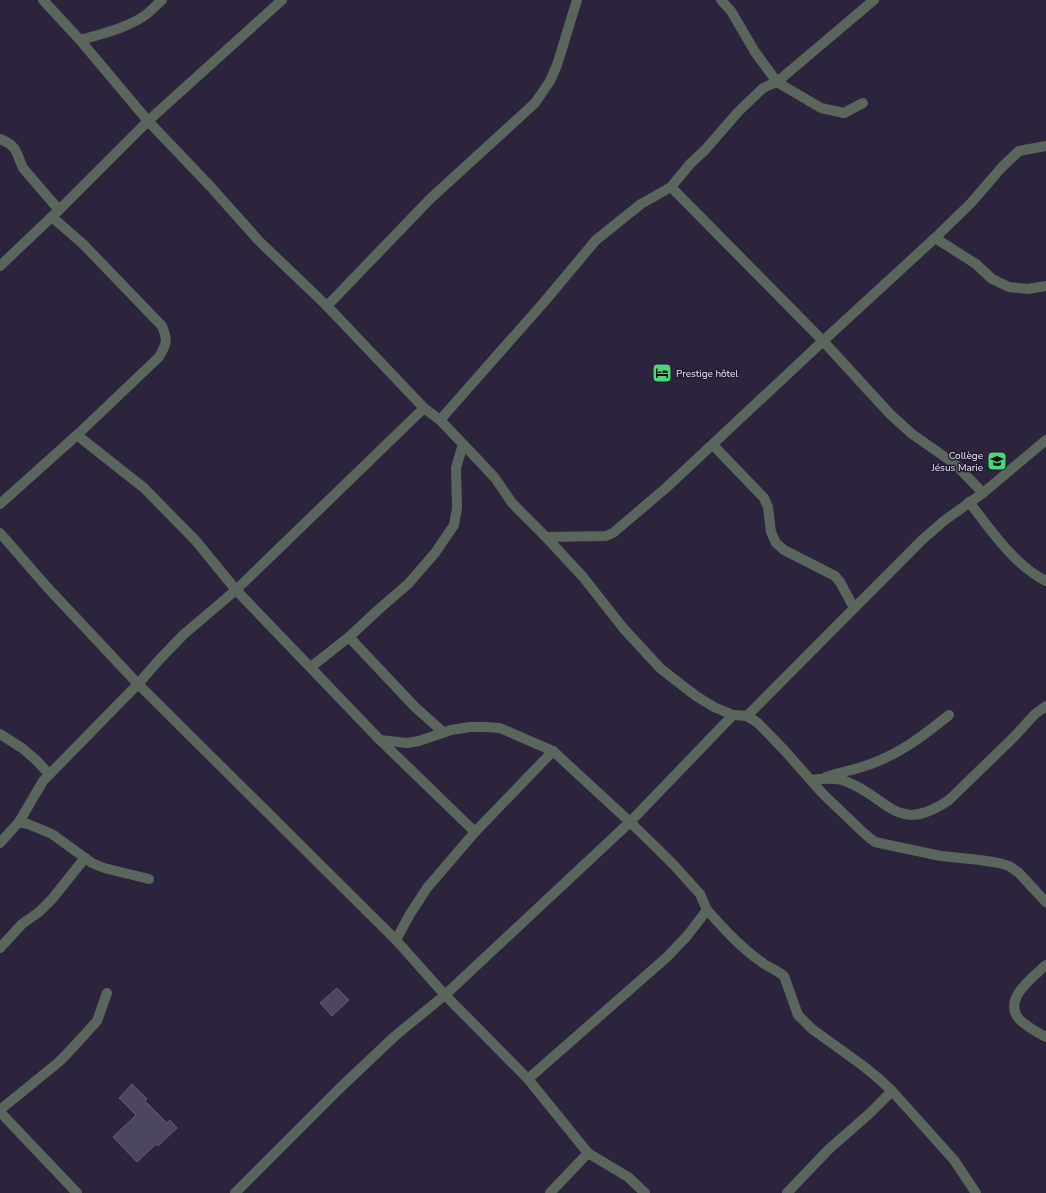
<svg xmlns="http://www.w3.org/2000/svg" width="1046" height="1193" font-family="'Nunito Sans',sans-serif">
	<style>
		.building { fill: #4d4661; stroke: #625a76 }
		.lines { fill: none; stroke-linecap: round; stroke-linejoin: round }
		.minor { stroke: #5a665c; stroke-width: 10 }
		.labels { text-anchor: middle; stroke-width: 3; stroke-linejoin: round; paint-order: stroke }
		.poi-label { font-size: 10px; fill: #ebe8f8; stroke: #211a32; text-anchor: start }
	</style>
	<rect width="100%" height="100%" fill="#2b243c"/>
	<g class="building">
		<path d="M337,988L349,1000L332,1016L320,1003Z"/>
		<path d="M132,1084L147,1099L145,1101L167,1123L170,1120L177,1128L158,1146L156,1144L137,1162L113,1137L136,1115L119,1098Z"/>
	</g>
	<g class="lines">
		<g class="minor">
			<path d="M43,0L80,40L148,121L210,186L259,241L327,306L424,408L440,420L481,463L495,478L512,503L546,537L583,577L624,629L661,669L696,696L714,707L733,715L747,716L758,723L785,751L823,794L866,835L875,842L884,844L941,856L980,860L999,863L1009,866L1018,872L1046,902"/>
			<path d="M721,0L731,11L755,52L777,82L821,108L844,113L863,103"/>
			<path d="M80,40C102,34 131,27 148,13C153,9 157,4 162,0"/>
			<path d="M0,139C18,146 16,153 23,168L59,210"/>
			<path d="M671,187L690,164L705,150L738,112L763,88L777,82L874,0"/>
			<path d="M935,238L976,264L992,279L1009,287L1028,289L1046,286"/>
			<path d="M0,266L59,210L148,121L282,0"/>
			<path d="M327,306L430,199L535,103L550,81L557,65L577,0"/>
			<path d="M440,420L545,301L596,240L641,204L671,187L823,341L890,414L912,434L955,464L983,493"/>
			<path d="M77,435L144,488L196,541L236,590L380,740L407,743L419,741L451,730L470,727H484L500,728L553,751L630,822L672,863L700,894L707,910L687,936L667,957L528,1079"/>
			<path d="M713,445L764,498L768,507L771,532L776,543L784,550L835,576L840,582L854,608"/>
			<path d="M969,502C991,530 1014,565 1046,581"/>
			<path d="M0,504L77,435L159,357C167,343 168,341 162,326L83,244L52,217"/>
			<path d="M0,533L47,587L138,684L396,940L445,995L528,1079L588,1153L628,1177L645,1193"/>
			<path d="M546,537L606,536L613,533L667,487L823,341L935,238L971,203L1002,167L1019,151L1046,146"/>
			<path d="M349,637L415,707L443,732"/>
			<path d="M311,667L349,637L378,610L408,584L435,553L454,525L457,508L456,468L463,444"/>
			<path d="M747,716L923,539L945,520L983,493L1046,440"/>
			<path d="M0,734L22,748L36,760L49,774"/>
			<path d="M380,740L475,832"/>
			<path d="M826,777C840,772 854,770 868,765C900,754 923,736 949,715"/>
			<path d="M811,780C822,779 835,777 845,781C889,797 896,836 949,800L1014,737L1035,714L1046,706"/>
			<path d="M19,822L28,824L52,834L92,863L104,868L149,879"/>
			<path d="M0,843L19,822L43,781L138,684L159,660L183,635L236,590L424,408"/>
			<path d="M707,910C724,929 742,949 763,963C770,968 778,971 784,976L798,1015L812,1029L862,1065L878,1078L892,1091L954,1160L976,1193"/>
			<path d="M396,940L410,914L427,888L475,832L553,751"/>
			<path d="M0,948L22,924L39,912L52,899L85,858"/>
			<path d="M1046,965C1033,977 1001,1000 1020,1020C1027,1027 1037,1032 1046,1037"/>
			<path d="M0,1110L60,1061L77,1043L97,1021L107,993"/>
			<path d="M0,1112L77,1193"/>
			<path d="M235,1193L340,1088L395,1036L445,995L630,822L733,715"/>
			<path d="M550,1193L588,1153"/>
			<path d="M787,1193L829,1149L869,1114L892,1091"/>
		</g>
	</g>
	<defs>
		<g id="hotel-square" transform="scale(1)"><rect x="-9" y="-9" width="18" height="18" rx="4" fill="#4bd677" stroke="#211a32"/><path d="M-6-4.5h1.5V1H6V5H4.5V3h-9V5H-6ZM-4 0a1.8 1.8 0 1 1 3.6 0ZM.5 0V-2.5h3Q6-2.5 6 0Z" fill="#111"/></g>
		<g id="school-square" transform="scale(1)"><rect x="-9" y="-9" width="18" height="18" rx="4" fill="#4bd677" stroke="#211a32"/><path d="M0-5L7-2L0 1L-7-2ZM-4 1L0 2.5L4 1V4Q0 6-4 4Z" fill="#111"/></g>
	</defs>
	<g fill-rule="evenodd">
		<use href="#hotel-square" x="662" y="373"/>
		<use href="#school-square" x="997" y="461"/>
	</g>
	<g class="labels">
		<g class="poi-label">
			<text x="676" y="377">Prestige hôtel</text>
			<text x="983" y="459" text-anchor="end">Collège<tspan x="983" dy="12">Jésus Marie</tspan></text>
		</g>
	</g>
</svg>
